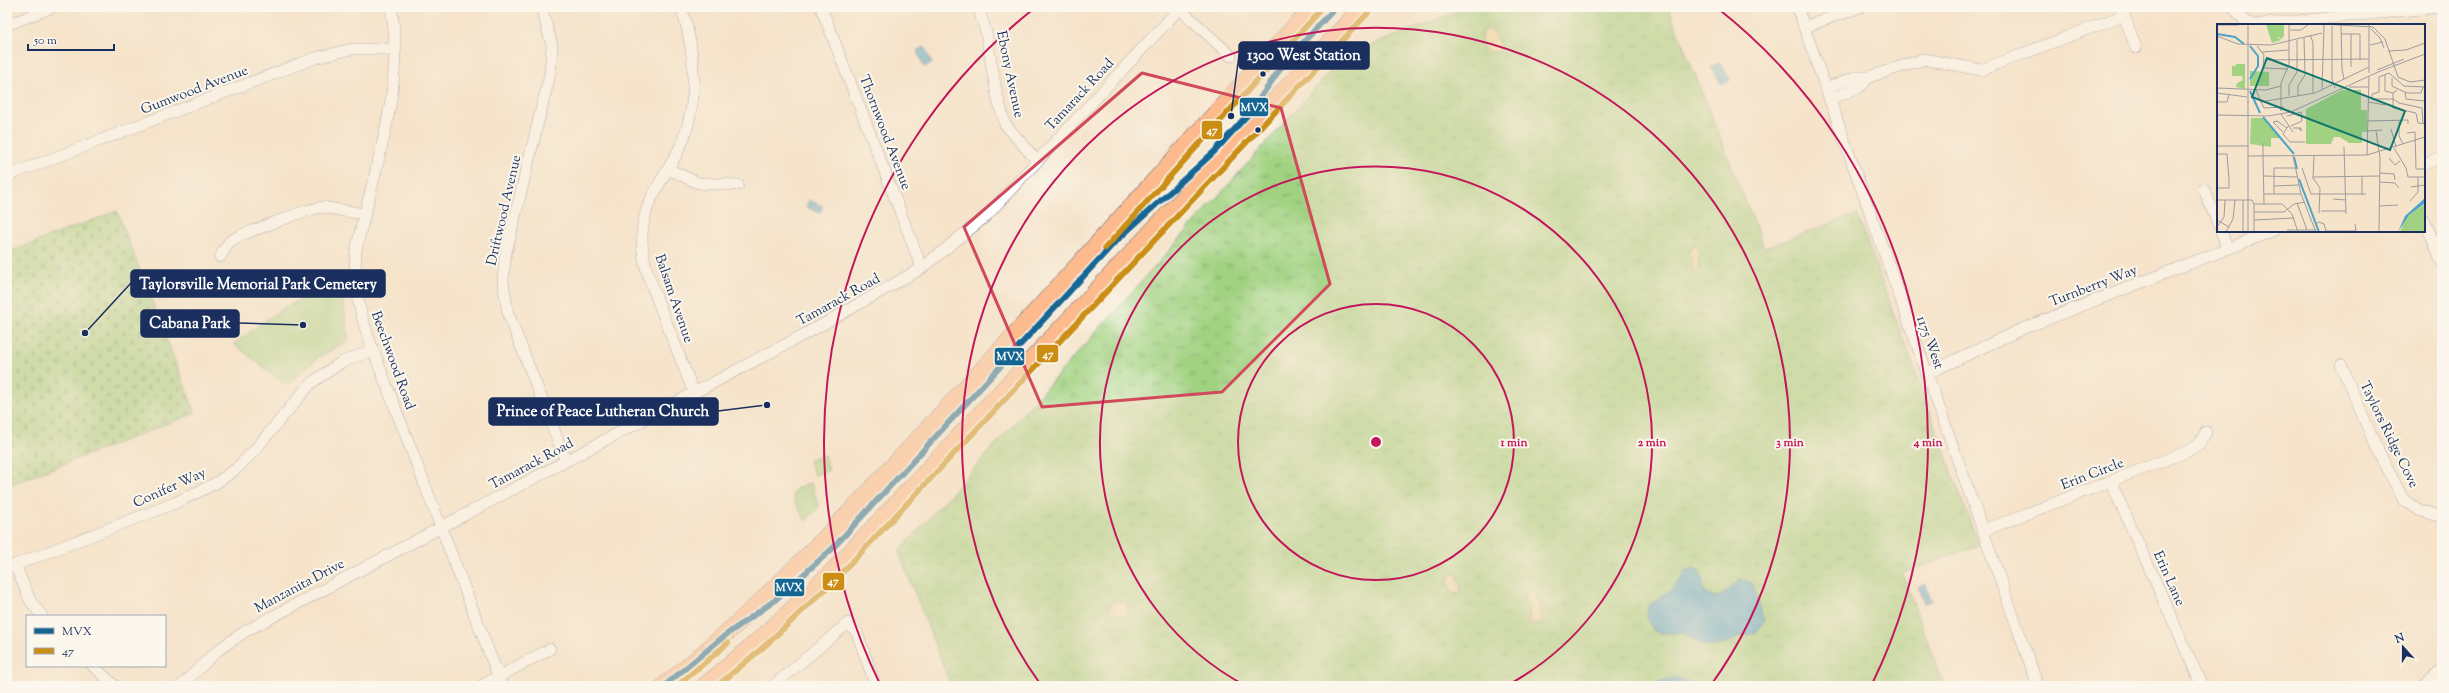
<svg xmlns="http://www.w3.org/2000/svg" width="2449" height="693" font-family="'Sorts Mill Goudy',serif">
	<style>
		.grass { fill: url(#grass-tufts); stroke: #5e8070 }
		.sand { fill: url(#sand-dots); stroke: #84847e }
		.cemetery { fill: url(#cemetery-stones); stroke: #5e8070 }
		.green { fill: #a1d281; stroke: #5e8070 }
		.water { fill: #4da4ca; stroke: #346a94 }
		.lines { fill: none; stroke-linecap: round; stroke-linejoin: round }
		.minor-casing { stroke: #676e84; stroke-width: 12 }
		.tertiary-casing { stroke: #676e84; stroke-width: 14 }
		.primary-casing { stroke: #676e84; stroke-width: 18 }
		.minor { stroke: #fff; stroke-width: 11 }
		.tertiary { stroke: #fff; stroke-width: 13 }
		.primary { stroke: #fcba8d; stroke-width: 17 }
		.bus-1-casing { stroke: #fbf7ec; stroke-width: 9 }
		.bus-2-casing { stroke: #fbf7ec; stroke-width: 9 }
		.bus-1 { stroke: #156593; stroke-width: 6 }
		.bus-2 { stroke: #cb8e13; stroke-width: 6 }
		.marked { fill: none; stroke: #d1495b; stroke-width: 3; stroke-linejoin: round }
		.ring { fill: none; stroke: #c2185b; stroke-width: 2 }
		.bus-dot { fill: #1b2f5e; stroke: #fbf7ec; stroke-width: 1.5 }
		.labels { text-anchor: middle; stroke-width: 4; stroke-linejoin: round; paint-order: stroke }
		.street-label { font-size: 14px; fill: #1b2f5e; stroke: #fbf7ec }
		.inset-river { fill: none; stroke: #4da4ca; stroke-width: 2 }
		.inset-road { fill: none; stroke: #9e9b9f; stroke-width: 1 }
		.view { fill: #0f766e; fill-opacity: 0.15; stroke: #0f766e; stroke-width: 2 }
		.inset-edge { fill: none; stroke: #1b2f5e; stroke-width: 2 }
		.centre { fill: #c2185b; stroke: #fbf7ec; stroke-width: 2 }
		.ring-label { font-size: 12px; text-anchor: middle; font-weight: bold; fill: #c2185b; stroke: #fbf7ec; stroke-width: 4; stroke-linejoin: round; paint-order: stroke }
		.leader { fill: none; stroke: #1b2f5e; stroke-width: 1.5 }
		.callout-dot { fill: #1b2f5e; stroke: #fbf7ec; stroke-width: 1.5 }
		.callout { fill: #1b2f5e; stroke: #1b2f5e; stroke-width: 1.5 }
		.callout-label { font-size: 15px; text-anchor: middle; font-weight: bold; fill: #fff }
		.line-badge { stroke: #fbf7ec; stroke-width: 1.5 }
		.badge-label { font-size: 11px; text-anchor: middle; font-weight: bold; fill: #fff }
	</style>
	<defs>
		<pattern id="grass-tufts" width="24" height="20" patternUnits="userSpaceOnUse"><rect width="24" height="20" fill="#a1d281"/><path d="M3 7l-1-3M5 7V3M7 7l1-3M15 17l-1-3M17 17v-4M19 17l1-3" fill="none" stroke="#82ab6d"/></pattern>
		<pattern id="sand-dots" width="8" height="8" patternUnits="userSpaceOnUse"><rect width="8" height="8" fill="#eeda9e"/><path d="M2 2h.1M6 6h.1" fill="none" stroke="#ccbb8a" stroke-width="1.8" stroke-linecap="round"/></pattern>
		<pattern id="cemetery-stones" width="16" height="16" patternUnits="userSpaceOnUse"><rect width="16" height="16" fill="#a1d281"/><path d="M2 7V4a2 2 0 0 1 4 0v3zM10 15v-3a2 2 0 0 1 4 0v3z" fill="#82ab6d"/></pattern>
	</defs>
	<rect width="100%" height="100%" fill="#fbf7ec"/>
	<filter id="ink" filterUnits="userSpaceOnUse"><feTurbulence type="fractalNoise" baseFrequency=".025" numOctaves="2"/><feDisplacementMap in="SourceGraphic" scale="8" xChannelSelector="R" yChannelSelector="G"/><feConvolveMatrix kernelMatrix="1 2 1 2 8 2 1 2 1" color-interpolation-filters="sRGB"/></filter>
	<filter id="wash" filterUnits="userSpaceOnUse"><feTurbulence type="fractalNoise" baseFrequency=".012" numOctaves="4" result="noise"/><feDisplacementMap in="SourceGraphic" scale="16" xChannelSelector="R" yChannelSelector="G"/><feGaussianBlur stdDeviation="0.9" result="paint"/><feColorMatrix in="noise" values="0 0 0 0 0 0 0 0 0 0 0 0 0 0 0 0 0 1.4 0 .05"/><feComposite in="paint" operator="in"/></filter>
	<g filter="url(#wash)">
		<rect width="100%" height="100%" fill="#f5e3ca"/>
		<path class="grass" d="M1469,7H1668L1764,248L1857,214L1979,546L1902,573L1944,686H951L899,552L1344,56Z"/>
		<g class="sand">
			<path d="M1488,29C1495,31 1502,46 1499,52H1488L1482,46L1481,33Z"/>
			<path d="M1695,245L1701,251L1698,256L1700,268L1696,271L1692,268V259L1688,254L1691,246Z"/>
			<path d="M1456,573L1461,587L1460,591L1455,594C1451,592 1447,582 1448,577Z"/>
			<path d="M1529,589L1536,591C1538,598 1540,610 1542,619L1540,623L1531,625L1528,623L1530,609L1524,596Z"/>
			<path d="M1114,601L1127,603L1128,613L1123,615L1111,612L1110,608Z"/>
		</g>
		<path class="cemetery" d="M117,211L195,413L7,486V253Z"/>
		<g class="green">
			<path d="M340,282L349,340L320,356L286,385L234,344L281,309Z"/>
			<path d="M824,455L829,470L814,475L809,460Z"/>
			<path d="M811,483L819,507L806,521L795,502L793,494L797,488Z"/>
		</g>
		<g class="water">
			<path d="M925,47L932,64L924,67L917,50Z"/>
			<path d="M1720,62L1730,80L1722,85L1711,67Z"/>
			<path d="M809,200L823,206L820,213L806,207Z"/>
			<path d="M1694,568L1700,571L1705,593C1722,605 1728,586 1741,579L1752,583L1764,621L1757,632L1741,636L1719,646L1703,645L1683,633H1659L1653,630L1647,619L1648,606L1671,590L1687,570Z"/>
			<path d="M1926,584L1932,601L1924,604L1918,587Z"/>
			<path d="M1674,678L1688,681L1698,686H1653L1661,681Z"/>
		</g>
	</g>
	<g filter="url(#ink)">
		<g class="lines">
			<g class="minor-casing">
				<g id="minor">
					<path d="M391,7C406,90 373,171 356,251C353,287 360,316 373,350L502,686"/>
					<path d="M541,7L552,45L550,74L505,257L503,281L508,313L566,461"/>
					<path d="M681,7C697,54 700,110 676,155C662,181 643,204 642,235C641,264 654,290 664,317C674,342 684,368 694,393"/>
					<path d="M821,7L922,268"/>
					<path d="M978,7L986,32L997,96L1005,124L1037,161"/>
					<path d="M1178,7L1231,56"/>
					<path d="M1797,7L2038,686"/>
					<path d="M2121,7L2136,48"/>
					<path d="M2233,7L2245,21L2255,25L2442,7"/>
					<path d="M7,25L53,7"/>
					<path d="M1804,27L1860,7"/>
					<path d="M1825,88L1856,77H1869L1924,59L1981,70L2124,15"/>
					<path d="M1829,99L1860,87L1869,77"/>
					<path d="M2424,164L2442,157"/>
					<path d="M668,169L698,183L738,185"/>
					<path d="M7,176L315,58L352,49H396"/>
					<path d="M2204,189L2218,224"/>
					<path d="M2424,219L2442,262"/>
					<path d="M2221,231L2227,248"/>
					<path d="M220,257L229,242L241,235L305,211L322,207L364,214"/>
					<path d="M2341,365L2374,442L2403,499L2419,510L2442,517"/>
					<path d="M1926,374L2022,329L2273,231"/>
					<path d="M2111,482L2202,686"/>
					<path d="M1982,531L2186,452L2199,444L2206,432"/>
					<path d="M15,565L31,602L42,616"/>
					<path d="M7,568L175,503L216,483L236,469L253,452L311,383L342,362L373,350"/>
					<path d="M93,666L115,686"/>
					<path d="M181,686L217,651L244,632L820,326L922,268L986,216L1181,7"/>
					<path d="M481,686L550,649"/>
					<path d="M773,686L848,623L857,633L876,686"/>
				</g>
			</g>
			<g class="tertiary-casing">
				<path id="tertiary" d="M2424,686L2442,671"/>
			</g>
			<g class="primary-casing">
				<g id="primary">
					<path d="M664,686C768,603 857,506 947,408C1070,276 1190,140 1313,7"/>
					<path d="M705,686L762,638L833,571L1363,7"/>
				</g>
			</g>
			<use href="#minor" class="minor"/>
			<use href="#tertiary" class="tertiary"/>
			<use href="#primary" class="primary"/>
			<g class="bus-1-casing">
				<path id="bus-1" d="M664,686L723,637L774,601L832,549L1115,242L1215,151L1251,111L1285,62L1336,7"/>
			</g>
			<g class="bus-2-casing">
				<g id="bus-2">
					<path d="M1105,248L1319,12"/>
					<path d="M677,686L728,643"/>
					<path d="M717,686L767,644L839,576L1369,12"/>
				</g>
			</g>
			<use href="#bus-1" class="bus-1"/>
			<use href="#bus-2" class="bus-2"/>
		</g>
	</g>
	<path d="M0 0H2449V693H0ZM1142,73L1281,108L1330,284L1222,392L1042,407L964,227Z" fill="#f5e3ca" fill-opacity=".55" fill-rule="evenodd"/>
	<path class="marked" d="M1142,73L1281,108L1330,284L1222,392L1042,407L964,227Z"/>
	<g class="ring">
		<circle cx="1376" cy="442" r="138"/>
		<path d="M1246 686A276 276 0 1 1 1506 686"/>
		<path d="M1041 685A414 414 0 1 1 1711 685"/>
		<path d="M880 684A552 552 0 0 1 1036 7M1716 7A552 552 0 0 1 1872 684"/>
	</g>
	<g class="bus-dot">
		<circle cx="1263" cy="74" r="3.5"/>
		<circle cx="1258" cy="130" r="3.5"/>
	</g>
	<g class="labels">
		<g class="street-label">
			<text transform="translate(1011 74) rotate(78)" y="5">Ebony Avenue</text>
			<text transform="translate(194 89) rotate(-21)" y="5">Gumwood Avenue</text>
			<text transform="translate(1079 94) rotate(-47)" y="5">Tamarack Road</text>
			<text transform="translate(886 132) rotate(69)" y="5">Thornwood Avenue</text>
			<text transform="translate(503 210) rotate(-77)" y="5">Driftwood Avenue</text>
			<text transform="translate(2093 285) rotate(-21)" y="5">Turnberry Way</text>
			<text transform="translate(675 298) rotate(71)" y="5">Balsam Avenue</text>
			<text transform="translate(838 299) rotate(-29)" y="5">Tamarack Road</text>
			<text transform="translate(1931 342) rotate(70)" y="5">1175 West</text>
			<text transform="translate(394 360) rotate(70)" y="5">Beechwood Road</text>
			<text transform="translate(2390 434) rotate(64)" y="5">Taylors Ridge Cove</text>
			<text transform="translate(531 463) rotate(-28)" y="5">Tamarack Road</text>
			<text transform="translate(2092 473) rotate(-21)" y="5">Erin Circle</text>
			<text transform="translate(169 487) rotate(-24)" y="5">Conifer Way</text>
			<text transform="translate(2170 578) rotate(66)" y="5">Erin Lane</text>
			<text transform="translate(299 585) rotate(-28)" y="5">Manzanita Drive</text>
		</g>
	</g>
	<g transform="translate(2217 24)">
		<rect width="208" height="208" fill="#f5e3ca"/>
		<path d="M49,0H60V13L64,16L55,19ZM60,0H67V12L64,15L60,12ZM19,40H28V65L19,63L20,59L26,56L25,52H15V41L18,43ZM125,66H144V86H150V108H145V119H132L123,113H117L114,120H89V85Z" fill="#a1d281"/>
		<path d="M33,47L52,48V62H33Z" fill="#a1d281"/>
		<path d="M34,94H46L60,109L63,114H54V123L33,120ZM208,180V208H183L189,193Z" fill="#a1d281"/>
		<path d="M208,174L207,180L192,191L181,208L188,192Z" fill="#4da4ca"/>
		<path class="inset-river" d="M0,10L18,13L27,20M33,22L41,32V42L33,55M33,67L43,89M46,93L77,130M77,133L80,145M82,155L102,208"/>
		<path class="inset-road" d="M104,0L156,3L168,15L181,53L193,58L208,56M0,1H21M124,1L125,45L127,55M152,1V49M115,2V55L118,64M154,5L163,14L167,24M73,6H84L92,0M124,10H143V36M134,10V43M93,11L96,18V69M0,12L21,20L54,21L105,9M153,21L166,18M40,22L47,31L46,44L71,45M171,27L189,26L208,19M45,28L72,26M46,36L152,35M160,46L187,35M168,50V67L176,69M175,54V62L190,69H204L206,63M132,63H151M0,64L49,66L64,62M105,65L107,1M39,66L47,84L67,83M180,66L176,69V84L199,89L201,99L208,100M188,68L189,75L208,77M0,69L30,73M81,71V62L88,51L87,14M72,72V61L80,48V16M155,75V70L162,68V53L172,49L187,62L208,63M155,75H176M176,75L182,79L205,84L206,100M31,77V208M0,78H10L12,71M43,78L98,69L152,43M151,78L169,81M31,79V0M64,87V59L72,41V0M64,90L76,108M0,91L51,92L74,88L161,48L208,30M70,92L84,88L85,97L74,102M182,96V112L186,120M151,97L191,96V100M56,98L60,97L70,104M56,98L66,108M72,101L66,110L73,118H88M76,104H82L84,107V104H82M174,105L179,123M150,107L165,106M159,107L163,134L162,208M190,109L198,108L199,145H208M46,119V132M0,122H31M127,123L129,190M177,124L189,144L191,153H208M0,130H10L12,155V164H0M150,131L152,53M31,132L150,131L208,113M46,132L47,180M76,132L84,170L99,208M97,132L96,154L103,164L102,189M172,134L178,141L183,137M85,144L94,170H149M163,149L177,150L178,156M47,152L80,153M96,153L163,152M145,153V171M162,158L178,159L182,164M57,162L82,161M194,163L208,161M47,170H84M57,170V144H78M116,175L129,176M0,176H35L37,180H65L75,190L81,208M26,176V208M193,177L201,168V153M80,179L90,206M37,180V208M162,182L181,181M104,187H129M37,188H67L77,180L88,178M0,196L12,203M37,196L77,194M98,201L102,198L107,200L109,207H139L138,200M0,203L7,193L8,176M70,206H99M9,208L16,195L18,176"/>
		<path class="view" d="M50,34L188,87L173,126L35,73Z"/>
		<rect width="208" height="208" class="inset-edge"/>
	</g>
	<circle cx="1376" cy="442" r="6" class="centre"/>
	<g class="ring-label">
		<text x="1514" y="446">1 min</text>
		<text x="1652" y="446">2 min</text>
		<text x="1790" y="446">3 min</text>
		<text x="1928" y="446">4 min</text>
	</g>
	<path class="leader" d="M1231 116L1239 55M85 333L131 283M303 325L239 323M767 405L718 411"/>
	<g class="callout-dot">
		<circle cx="1231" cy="116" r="4"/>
		<circle cx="85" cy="333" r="4"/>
		<circle cx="303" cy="325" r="4"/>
		<circle cx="767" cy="405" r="4"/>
	</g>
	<g class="callout">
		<rect x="1239" y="42" width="130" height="27" rx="4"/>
		<rect x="131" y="270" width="254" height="27" rx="4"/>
		<rect x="141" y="310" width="98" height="27" rx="4"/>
		<rect x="489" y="398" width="229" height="27" rx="4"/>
	</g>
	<g class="callout-label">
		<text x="1304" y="60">1300 West Station</text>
		<text x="258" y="289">Taylorsville Memorial Park Cemetery</text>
		<text x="190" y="328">Cabana Park</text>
		<text x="603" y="416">Prince of Peace Lutheran Church</text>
	</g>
	<g class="line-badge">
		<rect x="1239" y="97" width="30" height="20" rx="4" fill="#156593"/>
		<rect x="1201" y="120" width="22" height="20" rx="4" fill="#cb8e13"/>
		<rect x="1036" y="344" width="23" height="19" rx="4" fill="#cb8e13"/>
		<rect x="994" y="347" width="31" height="19" rx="4" fill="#156593"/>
		<rect x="822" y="572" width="23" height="19" rx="4" fill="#cb8e13"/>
		<rect x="774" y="578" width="31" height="19" rx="4" fill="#156593"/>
	</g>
	<g class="badge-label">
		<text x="1254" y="111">MVX</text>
		<text x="1212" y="134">47</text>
		<text x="1048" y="358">47</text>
		<text x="1010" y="360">MVX</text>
		<text x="833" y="585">47</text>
		<text x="789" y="591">MVX</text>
	</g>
	<rect width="2449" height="693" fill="none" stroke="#fbf7ec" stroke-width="24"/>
	<rect x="26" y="615" width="140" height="52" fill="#fbf7ec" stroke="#a1a7b3"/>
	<rect x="34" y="628" width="20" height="6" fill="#156593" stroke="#a1a7b3"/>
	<text x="62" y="635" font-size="12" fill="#1b2f5e">MVX</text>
	<rect x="34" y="648" width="20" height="6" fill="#cb8e13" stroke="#a1a7b3"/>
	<text x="62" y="655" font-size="12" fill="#1b2f5e">47</text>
	<g transform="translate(2403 647) rotate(339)" stroke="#fbf7ec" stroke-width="3" paint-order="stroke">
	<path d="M0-3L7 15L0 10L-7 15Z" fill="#1b2f5e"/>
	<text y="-6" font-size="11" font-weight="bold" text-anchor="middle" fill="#1b2f5e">N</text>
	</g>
	<path d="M28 44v6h86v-6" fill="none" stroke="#1b2f5e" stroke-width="2"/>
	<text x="34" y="44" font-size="12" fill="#1b2f5e" stroke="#fbf7ec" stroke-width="3" paint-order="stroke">50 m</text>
</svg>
